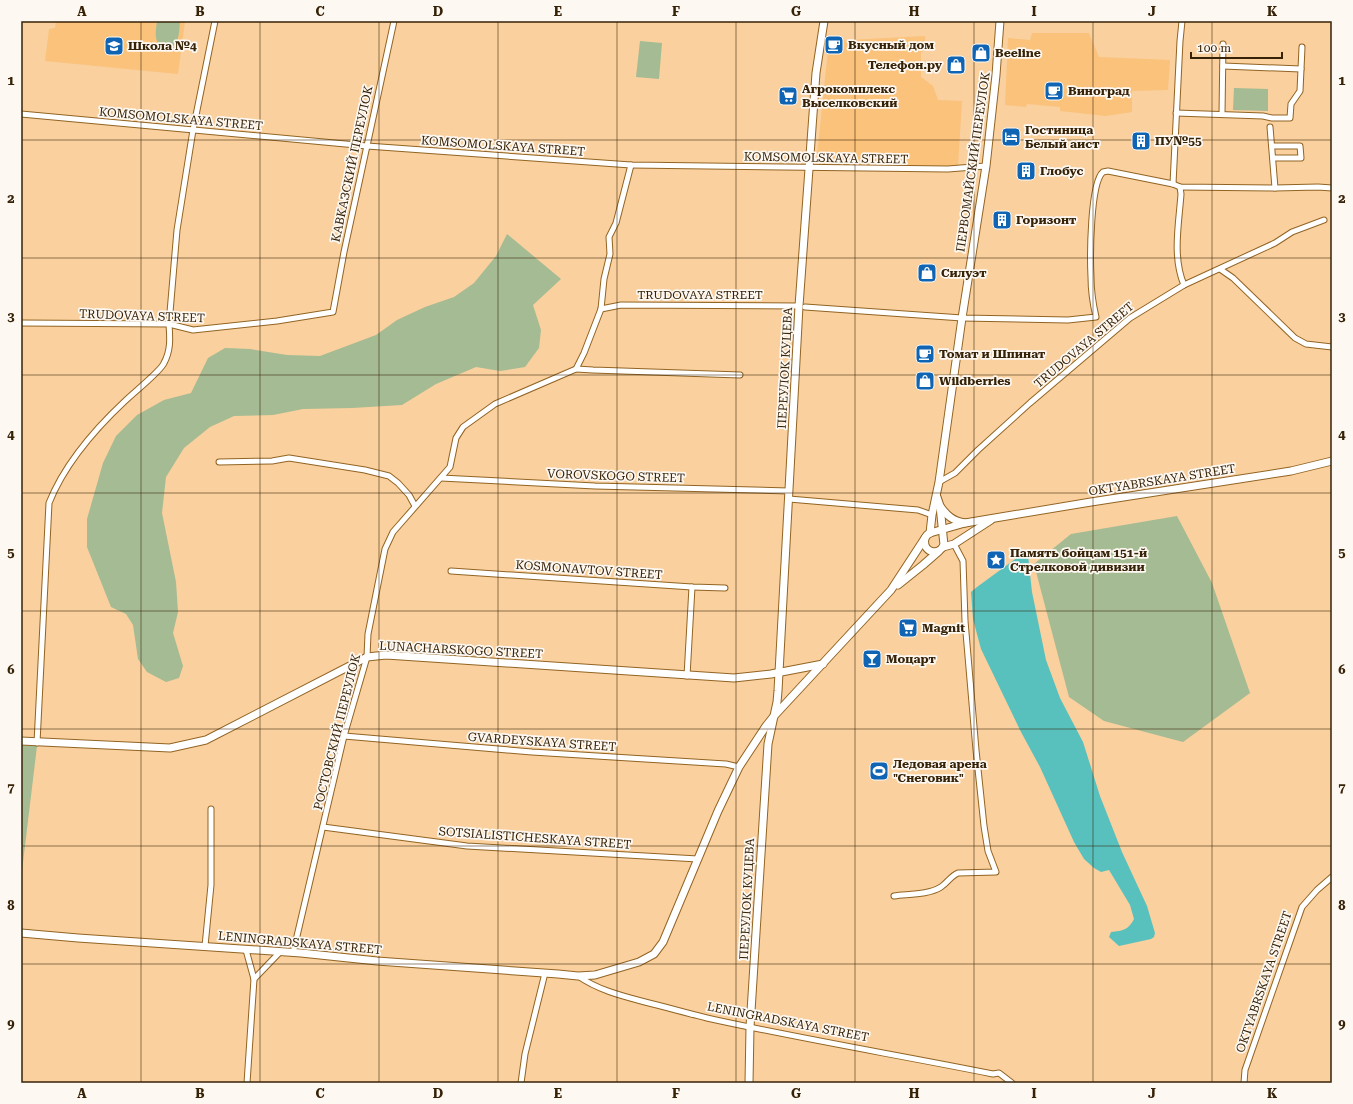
<svg xmlns="http://www.w3.org/2000/svg" width="1353" height="1104" font-family="'Roboto Serif',serif">
	<style>
		.built { fill: #fac27b }
		.green { fill: #a4bb93 }
		.water { fill: #58c1be }
		.lines { fill: none; stroke-linecap: round; stroke-linejoin: round }
		.street-casing { stroke: #926423; stroke-width: 7 }
		.secondary-casing { stroke: #926423; stroke-width: 9 }
		.street { stroke: #fff; stroke-width: 5 }
		.secondary { stroke: #fff; stroke-width: 7 }
		.grid { fill: none; stroke: #362207; stroke-width: 1; stroke-opacity: 0.55 }
		.labels { text-anchor: middle; stroke-width: 3.5; stroke-linejoin: round; paint-order: stroke }
		.poi-label { font-size: 12px; font-weight: bold; fill: #362207; stroke: #fdf8f2; text-anchor: start }
		.street-label { font-size: 12px; fill: #362207; stroke: #fdf8f2 }
		.neatline { fill: none; stroke: #362207; stroke-width: 1.5 }
		.grid-label { font-size: 13px; text-anchor: middle; font-weight: bold; fill: #362207 }
	</style>
	<rect width="100%" height="100%" fill="#f9d09e"/>
	<g class="built">
		<path d="M56,21H185L178,74L45,61L49,29L55,28Z"/>
		<path d="M1032,33H1089L1099,57L1170,60L1168,90L1132,91V112L1106,116L1060,111V107L1027,104L1026,107L1005,105L1008,38L1030,40Z"/>
		<path d="M925,36L926,50L921,52V77L933,86L938,100L962,101L958,166L816,165L829,41Z"/>
	</g>
	<g class="green">
		<path d="M157,21H180C179,32 180,50 163,47C153,42 156,31 157,21Z"/>
		<path d="M640,41L662,43L659,79L636,77Z"/>
		<path d="M1234,88L1268,89V111L1233,110Z"/>
		<path d="M507,234L561,279L533,305L541,330L539,348L525,367L500,371L476,367L436,384L402,405L352,408L303,409L273,415L234,416L210,427L184,448L166,477L162,513L176,582L178,612L173,633L183,666L179,678L166,682L147,672L138,659L133,625L126,614L111,607L87,547V519L103,463L116,436L137,415L164,400L191,393L208,358L225,348L250,349L287,355L320,356L376,335L397,320L425,307L454,297L474,283L496,256Z"/>
		<path d="M1177,516L1212,583L1250,693L1183,742L1104,721L1069,697L1034,564L1071,534Z"/>
		<path d="M21,745L37,746L21,879Z"/>
	</g>
	<path class="water" d="M1026,553L1028,555L1032,592L1046,660L1060,698L1083,742L1100,796L1122,852L1147,906L1155,933L1154,937L1151,939L1119,946L1109,937L1111,932C1123,931 1128,930 1134,919L1130,905L1109,870L1101,872L1094,868L1084,859L1074,842L1040,767L1021,732L981,649L973,619L971,592L977,587L1022,554Z"/>
	<g class="lines">
		<g class="street-casing">
			<g id="street">
				<path d="M1223,66L1301,69"/>
				<path d="M1176,113L1263,116L1272,118H1290L1291,104L1300,91L1302,47"/>
				<path d="M21,114L367,146L631,165L948,169L986,166"/>
				<path d="M1222,114L1223,44"/>
				<path d="M1270,127L1275,188"/>
				<path d="M1272,146H1300L1301,158H1273"/>
				<path d="M1173,184L1180,41L1182,21"/>
				<path d="M1180,187L1181,194C1179,223 1172,257 1184,285"/>
				<path d="M1220,269L1233,278L1295,338L1306,344L1332,347"/>
				<path d="M805,307L962,318L1068,320L1096,317C1093,304 1091,290 1091,277C1090,258 1090,183 1103,172L1108,171L1173,184L1180,187L1275,188L1318,187L1332,188"/>
				<path d="M601,309L621,305L799,306"/>
				<path d="M21,323L169,324L193,330L277,321L333,312L344,252L394,21"/>
				<path d="M576,369L593,370L740,375"/>
				<path d="M219,462L272,461L289,458L365,470L389,476L398,483L409,495L415,506"/>
				<path d="M441,478L595,486L789,491"/>
				<path d="M939,482L955,473L978,450L1030,403L1130,318L1184,285L1275,243L1292,232L1324,220"/>
				<path d="M789,499L918,510L932,515"/>
				<path d="M451,571L692,587L725,588"/>
				<path d="M687,676L692,587"/>
				<path d="M344,736L532,752L726,764L739,767"/>
				<path d="M37,743L49,503C65,463 94,430 125,401C133,393 161,371 164,363C171,350 170,338 169,324L177,230L193,130L215,21"/>
				<path d="M323,827L467,846L698,859"/>
				<path d="M894,896C909,894 928,895 941,887C948,882 951,876 958,873L996,872L988,851L984,826L976,750L965,621L963,561L954,544"/>
				<path d="M205,946L211,885V809"/>
				<path d="M246,950L254,979L247,1083"/>
				<path d="M293,953L344,736L367,657L368,634L385,549L393,532L450,467L456,438L463,427L495,404L576,369L584,353L601,309L604,279L610,254L609,237L616,223L631,165"/>
				<path d="M578,976C598,990 622,996 645,1002C666,1007 686,1013 707,1018C802,1039 898,1055 993,1074L999,1073L1012,1083"/>
				<path d="M254,979L280,952"/>
				<path d="M521,1083L525,1054L545,973"/>
				<path d="M1244,1083L1245,1070L1302,907L1317,890L1332,877"/>
			</g>
		</g>
		<g class="secondary-casing">
			<g id="secondary">
				<path d="M940,506C947,516 953,521 965,523"/>
				<path d="M930,533L932,515L939,482L962,318L986,166L996,75L1000,21"/>
				<path d="M925,538C922,552 938,557 944,545L940,506L937,497"/>
				<path d="M943,547L954,544L991,520"/>
				<path d="M898,585L923,565L939,551"/>
				<path d="M21,741L170,748L206,740L367,657L386,655L734,678L771,674L823,664"/>
				<path d="M21,933L78,938L301,953L377,961L558,974L578,976L595,975L639,962L654,954L663,942L718,811L739,767L766,726L774,716L891,590L927,535L930,533L965,523L1091,502L1291,471L1332,461"/>
				<path d="M749,1083L750,1027L768,744L777,702L778,691L799,306L816,73L824,21"/>
			</g>
		</g>
		<use href="#street" class="street"/>
		<use href="#secondary" class="secondary"/>
	</g>
	<path class="grid" d="M141,21V1083M260,21V1083M379,21V1083M498,21V1083M617,21V1083M736,21V1083M855,21V1083M974,21V1083M1093,21V1083M1212,21V1083M21,140H1332M21,258H1332M21,375H1332M21,493H1332M21,611H1332M21,729H1332M21,846H1332M21,964H1332"/>
	<defs>
		<g id="cafe-square" transform="scale(1)"><rect x="-9" y="-9" width="18" height="18" rx="4" fill="#0f65b3" stroke="#fdf8f2"/><path d="M-5.5-4.5H6V0H3Q3 3.5 0 3.5H-2.5Q-5.5 3.5-5.5 0ZM3-3.2v2h1.7v-2ZM-6 4.5H4V6H-6Z" fill="#fff"/></g>
		<g id="school-square" transform="scale(1)"><rect x="-9" y="-9" width="18" height="18" rx="4" fill="#0f65b3" stroke="#fdf8f2"/><path d="M0-5L7-2L0 1L-7-2ZM-4 1L0 2.5L4 1V4Q0 6-4 4Z" fill="#fff"/></g>
		<g id="shop-square" transform="scale(1)"><rect x="-9" y="-9" width="18" height="18" rx="4" fill="#0f65b3" stroke="#fdf8f2"/><path d="M-5-2.5h2.3a2.7 3.5 0 0 1 5.4 0H5L5.5 6h-11ZM-1.5-2.5h3a1.5 2.3 0 0 0-3 0Z" fill="#fff"/></g>
		<g id="supermarket-square" transform="scale(1)"><rect x="-9" y="-9" width="18" height="18" rx="4" fill="#0f65b3" stroke="#fdf8f2"/><path d="M-6-5.5h2.5l.6 2H6L4.5 2H-2.5L-4.4-4H-6ZM-1.5 3.2a1.3 1.3 0 1 0 .1 0ZM3 3.2a1.3 1.3 0 1 0 .1 0Z" fill="#fff"/></g>
		<g id="hotel-square" transform="scale(1)"><rect x="-9" y="-9" width="18" height="18" rx="4" fill="#0f65b3" stroke="#fdf8f2"/><path d="M-6-4.5h1.5V1H6V5H4.5V3h-9V5H-6ZM-4 0a1.8 1.8 0 1 1 3.6 0ZM.5 0V-2.5h3Q6-2.5 6 0Z" fill="#fff"/></g>
		<g id="building-square" transform="scale(1)"><rect x="-9" y="-9" width="18" height="18" rx="4" fill="#0f65b3" stroke="#fdf8f2"/><path d="M-4-6H4V6H1V3H-1V6H-4ZM-2.5-4.3h1.7v1.8h-1.7ZM.8-4.3h1.7v1.8H.8ZM-2.5-1h1.7V.8h-1.7ZM.8-1h1.7V.8H.8Z" fill="#fff"/></g>
		<g id="sight-square" transform="scale(1)"><rect x="-9" y="-9" width="18" height="18" rx="4" fill="#0f65b3" stroke="#fdf8f2"/><path d="M0-6L1.8-2.2L6-1.7L2.9 1.2L3.7 5.4L0 3.3L-3.7 5.4L-2.9 1.2L-6-1.7L-1.8-2.2Z" fill="#fff"/></g>
		<g id="bar-square" transform="scale(1)"><rect x="-9" y="-9" width="18" height="18" rx="4" fill="#0f65b3" stroke="#fdf8f2"/><path d="M-6-5H6L.8 .8V4.5H3.5V6h-7V4.5H-.8V.8Z" fill="#fff"/></g>
		<g id="stadium-square" transform="scale(1)"><rect x="-9" y="-9" width="18" height="18" rx="4" fill="#0f65b3" stroke="#fdf8f2"/><path d="M0-5a6.5 5 0 1 0 0 10a6.5 5 0 1 0 0-10ZM-3.5-1.8h7v3.6h-7Z" fill="#fff"/></g>
	</defs>
	<g fill-rule="evenodd">
		<use href="#cafe-square" x="834" y="45"/>
		<use href="#school-square" x="114" y="46"/>
		<use href="#shop-square" x="981" y="53"/>
		<use href="#shop-square" x="956" y="65"/>
		<use href="#cafe-square" x="1054" y="91"/>
		<use href="#supermarket-square" x="788" y="96"/>
		<use href="#hotel-square" x="1011" y="137"/>
		<use href="#building-square" x="1141" y="141"/>
		<use href="#building-square" x="1026" y="171"/>
		<use href="#building-square" x="1002" y="220"/>
		<use href="#shop-square" x="927" y="273"/>
		<use href="#cafe-square" x="925" y="354"/>
		<use href="#shop-square" x="925" y="381"/>
		<use href="#sight-square" x="996" y="560"/>
		<use href="#supermarket-square" x="908" y="628"/>
		<use href="#bar-square" x="872" y="659"/>
		<use href="#stadium-square" x="879" y="771"/>
	</g>
	<g class="labels">
		<g class="poi-label">
			<text x="848" y="49">Вкусный дом</text>
			<text x="128" y="50">Школа №4</text>
			<text x="995" y="57">Beeline</text>
			<text x="942" y="69" text-anchor="end">Телефон.ру</text>
			<text x="802" y="93">Агрокомплекс<tspan x="802" dy="14">Выселковский</tspan></text>
			<text x="1068" y="95">Виноград</text>
			<text x="1025" y="134">Гостиница<tspan x="1025" dy="14">Белый аист</tspan></text>
			<text x="1155" y="145">ПУ№55</text>
			<text x="1040" y="175">Глобус</text>
			<text x="1016" y="224">Горизонт</text>
			<text x="941" y="277">Силуэт</text>
			<text x="939" y="358">Томат и Шпинат</text>
			<text x="939" y="385">Wildberries</text>
			<text x="1010" y="557">Память бойцам 151-й<tspan x="1010" dy="14">Стрелковой дивизии</tspan></text>
			<text x="922" y="632">Magnit</text>
			<text x="886" y="663">Моцарт</text>
			<text x="893" y="768">Ледовая арена<tspan x="893" dy="14">"Снеговик"</tspan></text>
		</g>
		<g class="street-label">
			<text transform="translate(181 119) rotate(5)" y="4">KOMSOMOLSKAYA STREET</text>
			<text transform="translate(503 146) rotate(4)" y="4">KOMSOMOLSKAYA STREET</text>
			<text transform="translate(826 158) rotate(1)" y="4">KOMSOMOLSKAYA STREET</text>
			<text transform="translate(973 162) rotate(-82)" y="4">ПЕРВОМАЙСКИЙ ПЕРЕУЛОК</text>
			<text transform="translate(352 164) rotate(-78)" y="4">КАВКАЗСКИЙ ПЕРЕУЛОК</text>
			<text x="700" y="299">TRUDOVAYA STREET</text>
			<text transform="translate(142 316) rotate(2)" y="4">TRUDOVAYA STREET</text>
			<text transform="translate(1084 345) rotate(-40)" y="4">TRUDOVAYA STREET</text>
			<text transform="translate(785 368) rotate(-87)" y="4">ПЕРЕУЛОК КУЦЕВА</text>
			<text transform="translate(616 476) rotate(2)" y="4">VOROVSKOGO STREET</text>
			<text transform="translate(1162 480) rotate(-9)" y="4">OKTYABRSKAYA STREET</text>
			<text transform="translate(589 570) rotate(4)" y="4">KOSMONAVTOV STREET</text>
			<text transform="translate(461 650) rotate(3)" y="4">LUNACHARSKOGO STREET</text>
			<text transform="translate(337 732) rotate(-76)" y="4">РОСТОВСКИЙ ПЕРЕУЛОК</text>
			<text transform="translate(542 742) rotate(4)" y="4">GVARDEYSKAYA STREET</text>
			<text transform="translate(535 838) rotate(4)" y="4">SOTSIALISTICHESKAYA STREET</text>
			<text transform="translate(747 899) rotate(-87)" y="4">ПЕРЕУЛОК КУЦЕВА</text>
			<text transform="translate(300 943) rotate(5)" y="4">LENINGRADSKAYA STREET</text>
			<text transform="translate(1264 982) rotate(-71)" y="4">OKTYABRSKAYA STREET</text>
			<text transform="translate(788 1022) rotate(11)" y="4">LENINGRADSKAYA STREET</text>
		</g>
	</g>
	<rect width="1353" height="1104" fill="none" stroke="#fdf8f2" stroke-width="44"/>
	<path d="M1191 52v6h91v-6" fill="none" stroke="#362207" stroke-width="2"/>
	<text x="1197" y="52" font-size="12" fill="#362207" stroke="#fdf8f2" stroke-width="3" paint-order="stroke">100 m</text>
	<rect x="22" y="22" width="1309" height="1060" class="neatline"/>
	<g class="grid-label">
		<text x="82" y="16">A</text>
		<text x="200" y="16">B</text>
		<text x="320" y="16">C</text>
		<text x="438" y="16">D</text>
		<text x="558" y="16">E</text>
		<text x="676" y="16">F</text>
		<text x="796" y="16">G</text>
		<text x="914" y="16">H</text>
		<text x="1034" y="16">I</text>
		<text x="1152" y="16">J</text>
		<text x="1272" y="16">K</text>
		<text x="11" y="85">1</text>
		<text x="1342" y="85">1</text>
		<text x="11" y="203">2</text>
		<text x="1342" y="203">2</text>
		<text x="11" y="321">3</text>
		<text x="1342" y="321">3</text>
		<text x="11" y="439">4</text>
		<text x="1342" y="439">4</text>
		<text x="11" y="557">5</text>
		<text x="1342" y="557">5</text>
		<text x="11" y="674">6</text>
		<text x="1342" y="674">6</text>
		<text x="11" y="792">7</text>
		<text x="1342" y="792">7</text>
		<text x="11" y="910">8</text>
		<text x="1342" y="910">8</text>
		<text x="11" y="1028">9</text>
		<text x="1342" y="1028">9</text>
		<text x="82" y="1098">A</text>
		<text x="200" y="1098">B</text>
		<text x="320" y="1098">C</text>
		<text x="438" y="1098">D</text>
		<text x="558" y="1098">E</text>
		<text x="676" y="1098">F</text>
		<text x="796" y="1098">G</text>
		<text x="914" y="1098">H</text>
		<text x="1034" y="1098">I</text>
		<text x="1152" y="1098">J</text>
		<text x="1272" y="1098">K</text>
	</g>
</svg>
